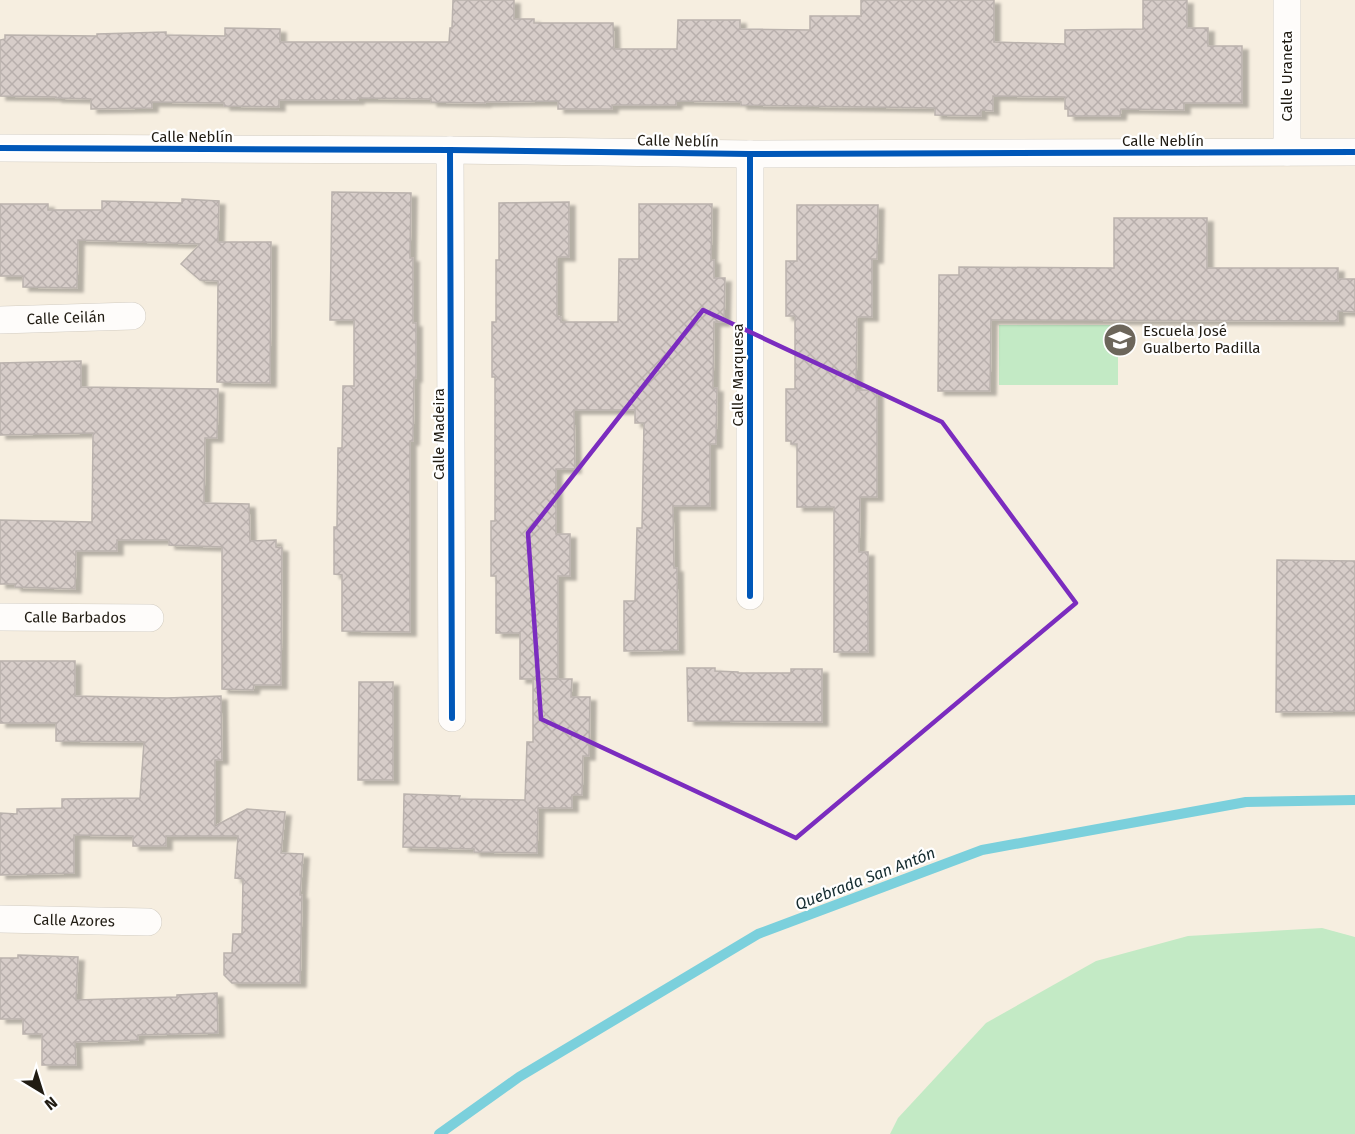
<svg xmlns="http://www.w3.org/2000/svg" width="1355" height="1134" font-family="'Fira Sans',sans-serif">
	<style>
		.pitch { fill: #c3eac5 }
		.lines { fill: none; stroke-linecap: round; stroke-linejoin: round }
		.stream { stroke: #7bd0dc; stroke-width: 10 }
		.building { fill: url(#building-cross-hatch); stroke: #bab2ad; stroke-width: 1.5; filter: url(#shadow) }
		.street-casing { stroke: #d2ccc1; stroke-width: 28 }
		.street { stroke: #fefcfa; stroke-width: 27 }
		.cycleway-casing { stroke: #fff; stroke-width: 10 }
		.cycleway { stroke: #0057b8; stroke-width: 6 }
		.marked { fill: none; stroke: #7b2cbf; stroke-width: 4.5; stroke-linejoin: round }
		.labels { text-anchor: middle; stroke-width: 4.5; stroke-linejoin: round; paint-order: stroke }
		.street-label { font-size: 15px; fill: #211c13; stroke: #fff }
		.poi-label { font-size: 15px; fill: #211c13; stroke: #fff; text-anchor: start }
		.water-label { font-size: 16px; font-style: italic; fill: #172d31; stroke: #fff }
	</style>
	<defs>
		<pattern id="building-cross-hatch" width="8" height="8" patternUnits="userSpaceOnUse" patternTransform="scale(1.5)"><rect width="8" height="8" fill="#d7cdc9"/><path d="M0 0l8 8M0 8l8-8" fill="none" stroke="#b8afac"/></pattern>
		<filter id="shadow"><feDropShadow dx="6" dy="4" stdDeviation="1.5" flood-color="#0004"/></filter>
	</defs>
	<rect width="100%" height="100%" fill="#f6eee0"/>
	<g class="pitch">
		<rect x="999" y="325" width="119" height="60"/>
		<path d="M1322,928L1355,937V1134H890L898,1118L986,1023L1096,961L1188,936Z"/>
	</g>
	<g class="lines">
		<path class="stream" d="M439,1134L519,1077L758,934L982,850L1246,802L1355,800"/>
	</g>
	<g class="building">
		<path d="M453,0H514V19H534V23H613L614,49H677L678,20H740V29L810,30V16H861V0H994V42L1065,44V30L1143,29V0H1187V28H1208V46H1242V103H1184V110L1121,109L1120,116H1068V109H1065V97L993,96V111L981,110V116L935,115V108L741,105V102L676,101V105H612V109H558V101L485,102V103L431,102V99L358,98V100H279V107L224,106V103L152,102V108L91,109V99L56,98V97L0,96V40L5,39V35L97,36V34L166,32V35L225,36V28L280,29V42H449L450,28H452Z"/>
		<path d="M332,192L411,193L410,258H413V323H416V378H414L413,441H410V632L342,631V575L334,574V527H337L338,448H342L343,386H354V320H330Z"/>
		<path d="M182,199L219,201L218,242H271L270,383L217,382L218,281L200,280L181,264L200,244L78,240L77,288L23,287V276H0V204H48V210H102V201L182,203Z"/>
		<path d="M569,202V257H557V316L561,317V322H618L619,259H639V204H712L711,260H714V278H725L724,322H714L713,388H717L716,444H710V506H673L674,568H677L678,650L624,651V601H635L637,528H642L644,423H635V410H574L575,469H556V534H570V576H558V679H520V633H496V576H491V521H495V377H492V322H496V260H499V203Z"/>
		<path d="M797,205H878L877,259H872V317H857L856,390H877V497H860L859,552H868V652H834V507H797V444H791V441H786V389H795V316H786V261H797Z"/>
		<path d="M1114,218H1207V268H1338V279H1355V312L1338,311V321L991,320L990,391H938L939,275H959V267L1114,268Z"/>
		<path d="M81,361V387L218,389L217,438H205L204,503L249,504L250,541L276,540V547L282,548L281,685H254L253,690L222,689V547L169,545V540H117V551H76L75,589L15,587V584H0V520L92,522L93,433L0,435V363Z"/>
		<path d="M1277,560L1355,561V711L1276,712Z"/>
		<path d="M0,661H75V696L167,698L221,696L222,760H215V826L247,809L285,812L281,853L303,854L300,895H302L300,983H232L224,975V953H232L233,934H242L243,879L235,878L238,836H166V846H133V836L74,835V873L0,875V813L17,814V809L62,808V799L140,798L144,742L56,741V723H0Z"/>
		<path d="M687,668H715V671L738,672V673H791V669H822V722L688,721Z"/>
		<path d="M533,679H572L571,697H590L589,756H583L582,795H572V808H538L537,853L474,852V849L403,847L404,794L460,796L459,799L525,800L527,742H533Z"/>
		<path d="M359,682H393V780H358Z"/>
		<path d="M18,955L78,957L76,1000L177,997V995L217,993L218,1033L138,1035V1040L75,1042L76,1065H42V1034H23V1019H0V958H18Z"/>
	</g>
	<g class="lines">
		<g class="street-casing">
			<g id="street">
				<path d="M0,148L450,150L750,154L1355,152"/>
				<path d="M450,150L452,718"/>
				<path d="M1287,152V0"/>
				<path id="s1" d="M0,320L132,316"/>
				<path d="M750,596V154"/>
				<path id="s2" d="M0,617L150,618"/>
				<path id="s3" d="M0,919L148,922"/>
			</g>
		</g>
		<use href="#street" class="street"/>
		<g class="cycleway-casing">
			<g id="cycleway">
				<path d="M0,148L450,150L750,154L1355,152"/>
				<path d="M450,150L452,718"/>
				<path d="M750,596V154"/>
			</g>
		</g>
		<use href="#cycleway" class="cycleway"/>
	</g>
	<path class="marked" d="M703,310L942,422L1076,603L796,838L541,719L528,533Z"/>
	<defs>
		<g id="school-disc" transform="scale(1.725)"><circle r="9.5" fill="#6c665b" stroke="#fff"/><path d="M0-5L7-2L0 1L-7-2ZM-4 1L0 2.5L4 1V4Q0 6-4 4Z" fill="#fff"/></g>
	</defs>
	<g fill-rule="evenodd">
		<use href="#school-disc" x="1120" y="340"/>
	</g>
	<g class="labels">
		<g class="street-label">
			<text transform="translate(1287 76) rotate(-90)" y="5">Calle Uraneta</text>
			<text x="192" y="142">Calle Neblín</text>
			<text transform="translate(678 141) rotate(1)" y="5">Calle Neblín</text>
			<text x="1163" y="146">Calle Neblín</text>
			<text dy="5" stroke="none"><textPath href="#s1" startOffset="66">Calle Ceilán</textPath></text>
			<text transform="translate(738 375) rotate(-90)" y="5">Calle Marquesa</text>
			<text transform="translate(439 434) rotate(-90)" y="5">Calle Madeira</text>
			<text dy="5" stroke="none"><textPath href="#s2" startOffset="75">Calle Barbados</textPath></text>
			<text dy="5" stroke="none"><textPath href="#s3" startOffset="74">Calle Azores</textPath></text>
		</g>
		<g class="poi-label">
			<text x="1143" y="336">Escuela José<tspan x="1143" dy="17">Gualberto Padilla</tspan></text>
		</g>
		<g class="water-label">
			<text transform="translate(865 878) rotate(-21)" y="6">Quebrada San Antón</text>
		</g>
	</g>
	<g transform="translate(42 1092) rotate(142)" stroke="#ffffff" stroke-width="4.5" paint-order="stroke">
	<path d="M0-4.5L10 22L0 15L-10 22Z" fill="#211c13"/>
	<text y="-9" font-size="16" font-weight="bold" text-anchor="middle" fill="#211c13">N</text>
	</g>
</svg>
